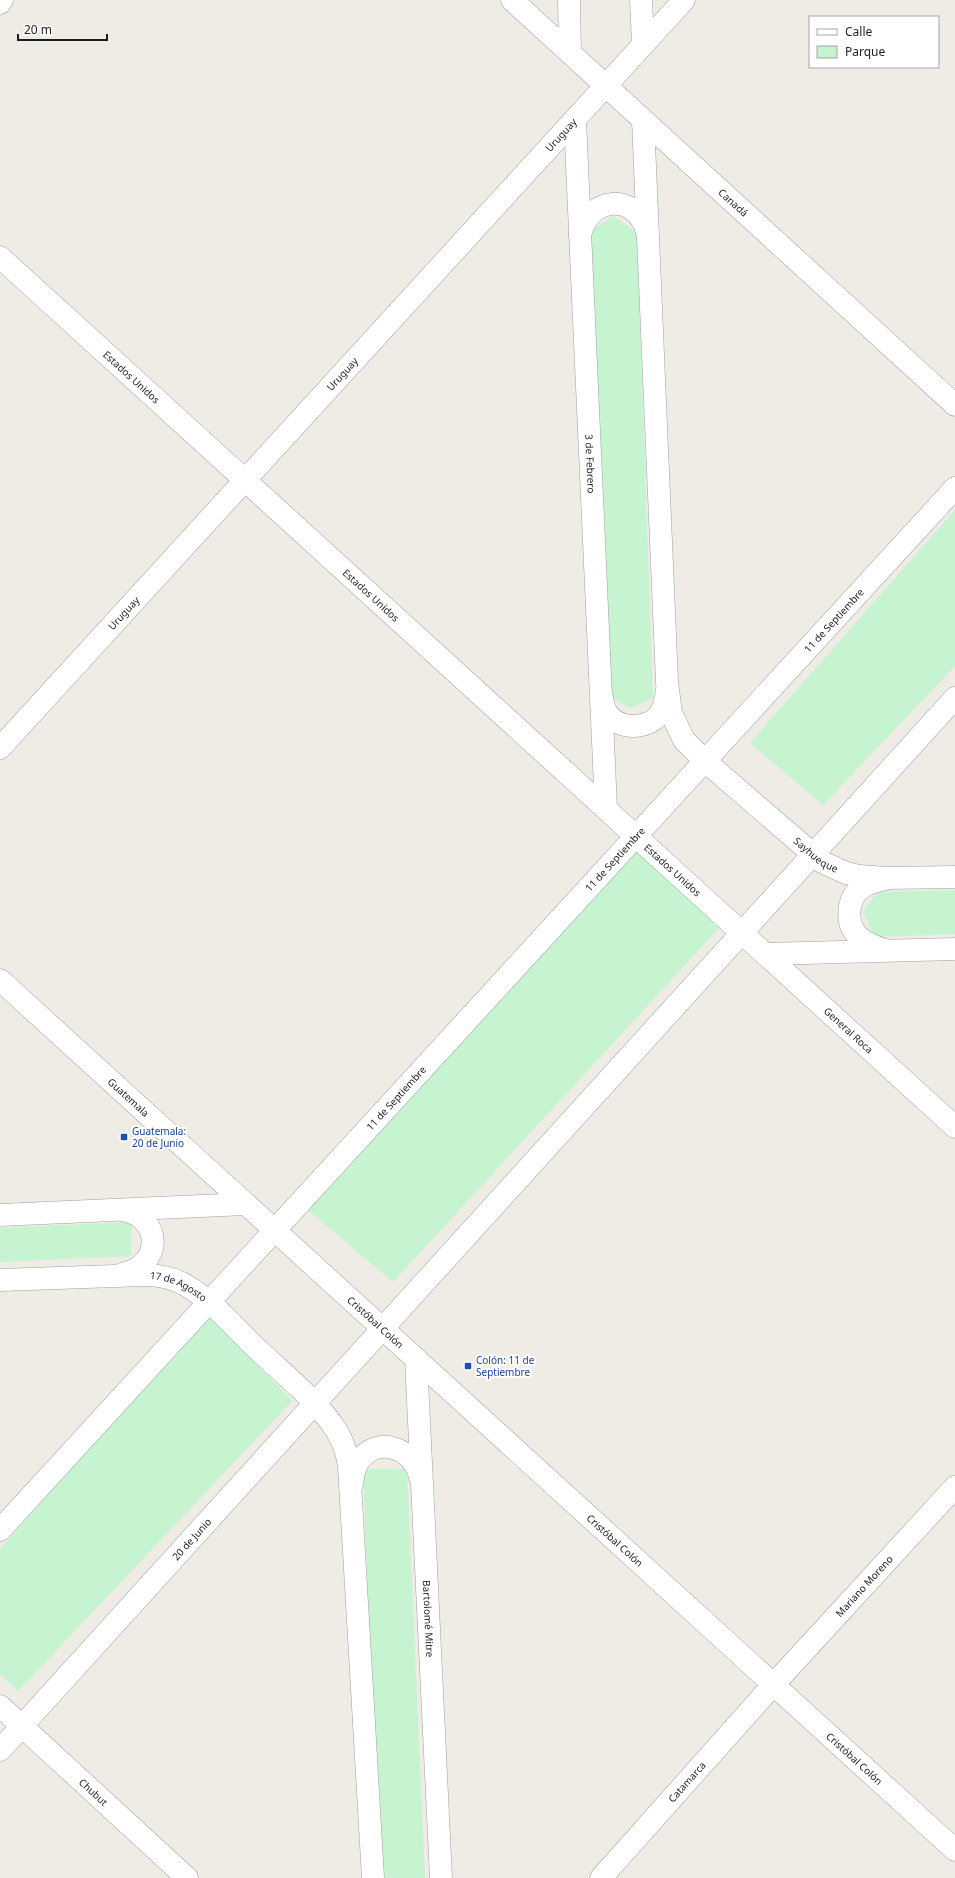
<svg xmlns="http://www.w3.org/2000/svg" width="955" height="1878" font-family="'Noto Sans',sans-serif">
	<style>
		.park { fill: #c6f3d0 }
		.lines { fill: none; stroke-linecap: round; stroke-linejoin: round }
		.minor-casing { stroke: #9f9f9f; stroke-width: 23 }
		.tertiary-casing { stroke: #9f9f9f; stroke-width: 23 }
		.minor { stroke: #fff; stroke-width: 22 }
		.tertiary { stroke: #fff; stroke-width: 22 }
		.transit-dot { fill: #1a4fb4; stroke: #fff; stroke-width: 1.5 }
		.labels { text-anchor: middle; stroke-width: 4; stroke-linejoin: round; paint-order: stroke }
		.street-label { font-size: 10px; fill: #1e1e1e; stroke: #fff }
		.transit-label { font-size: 10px; fill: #164399; stroke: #fff; text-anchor: start }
	</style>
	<rect width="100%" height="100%" fill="#eeece5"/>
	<g class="park">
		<path d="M613,216L637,233L653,698L630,708L609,696L588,233Z"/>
		<path d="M955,510V666L823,805L750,743Z"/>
		<path d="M636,849L719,928L393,1282L308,1210Z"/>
		<path d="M955,890V934L875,937L863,912L877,892Z"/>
		<path d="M131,1222V1256L0,1262V1228Z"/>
		<path d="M208,1314L292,1401L18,1691L0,1674V1549Z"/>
		<path d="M363,1469H407L425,1878H379Z"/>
	</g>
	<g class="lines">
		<g class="minor-casing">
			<g id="minor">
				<path d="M569,0L570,53"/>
				<path d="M641,0L643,45"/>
				<path id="s1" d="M575,120L606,808"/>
				<path id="s2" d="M643,120L667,682L671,713L684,740L705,761L822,862L846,873L859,876L886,878L955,877"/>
				<path d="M580,235C589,196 636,192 647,232"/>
				<path id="s3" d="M0,257L955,1127"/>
				<path d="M602,698C603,703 604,709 607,713C619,731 650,730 661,712C665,706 666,697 667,690"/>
				<path id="s4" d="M0,748L684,0"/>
				<path d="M885,879C877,881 868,883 861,888C847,899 845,923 858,936C865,943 875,947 885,950"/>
				<path d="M766,954L955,949"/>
				<path id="s5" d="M0,980L955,1850"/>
				<path d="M122,1210C163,1217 163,1266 122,1274"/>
				<path d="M0,1215L246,1204"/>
				<path id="s6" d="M0,1280L144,1275C160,1275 174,1278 187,1286C213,1301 234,1327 255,1347C282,1373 315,1398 336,1430C343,1441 347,1453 349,1466L373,1878"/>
				<path id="s7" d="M416,1359L441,1878"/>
				<path d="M352,1484C353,1476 354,1467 359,1461C378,1434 414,1449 420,1477"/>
				<path id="s8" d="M0,1530L955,488"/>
				<path id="s9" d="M0,1706L187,1878"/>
				<path id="s10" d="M0,1750L955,698"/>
				<path id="s11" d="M601,1878L773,1685L955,1487"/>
			</g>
		</g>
		<g class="tertiary-casing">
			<g id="tertiary">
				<path id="s12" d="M512,0L955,405"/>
				<path d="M0,3L2,0"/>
			</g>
		</g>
		<use href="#minor" class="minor"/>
		<use href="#tertiary" class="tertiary"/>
	</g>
	<g class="transit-dot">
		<rect x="120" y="1133" width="8" height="8" rx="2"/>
		<rect x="464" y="1362" width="8" height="8" rx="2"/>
	</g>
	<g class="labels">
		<g class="street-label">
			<text dy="4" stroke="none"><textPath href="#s4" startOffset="831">Uruguay</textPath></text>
			<text dy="4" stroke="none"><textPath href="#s12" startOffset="300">Canadá</textPath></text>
			<text dy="4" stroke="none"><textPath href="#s4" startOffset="507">Uruguay</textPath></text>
			<text dy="4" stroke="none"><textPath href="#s3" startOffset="178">Estados Unidos</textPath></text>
			<text dy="4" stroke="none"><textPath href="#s1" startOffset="344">3 de Febrero</textPath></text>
			<text dy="4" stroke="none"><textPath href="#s3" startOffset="502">Estados Unidos</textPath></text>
			<text dy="4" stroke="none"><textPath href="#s4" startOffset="183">Uruguay</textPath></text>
			<text dy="4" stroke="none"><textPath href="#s8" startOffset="1234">11 de Septiembre</textPath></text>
			<text dy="4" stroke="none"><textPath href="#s2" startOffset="799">Sayhueque</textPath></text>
			<text dy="4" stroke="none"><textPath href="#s8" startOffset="910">11 de Septiembre</textPath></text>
			<text dy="4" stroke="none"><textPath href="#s3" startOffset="910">Estados Unidos</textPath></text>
			<text dy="4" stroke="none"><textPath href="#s3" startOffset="1148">General Roca</textPath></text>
			<text dy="4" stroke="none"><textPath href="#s5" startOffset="174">Guatemala</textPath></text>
			<text dy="4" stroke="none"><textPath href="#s8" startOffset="586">11 de Septiembre</textPath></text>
			<text dy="4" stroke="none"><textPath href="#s6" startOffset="181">17 de Agosto</textPath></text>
			<text dy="4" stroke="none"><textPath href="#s5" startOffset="508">Cristóbal Colón</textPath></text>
			<text dy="4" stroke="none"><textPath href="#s10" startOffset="285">20 de Junio</textPath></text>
			<text dy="4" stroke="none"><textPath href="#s5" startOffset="832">Cristóbal Colón</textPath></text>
			<text dy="4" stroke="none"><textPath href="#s11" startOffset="393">Mariano Moreno</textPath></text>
			<text dy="4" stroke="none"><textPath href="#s7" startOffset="260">Bartolomé Mitre</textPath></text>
			<text dy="4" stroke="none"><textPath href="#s5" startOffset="1156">Cristóbal Colón</textPath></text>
			<text dy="4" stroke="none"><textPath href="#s11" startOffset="129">Catamarca</textPath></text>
			<text dy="4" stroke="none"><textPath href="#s9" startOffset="127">Chubut</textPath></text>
		</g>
		<g class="transit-label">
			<text x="132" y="1135">Guatemala:<tspan x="132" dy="12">20 de Junio</tspan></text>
			<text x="476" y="1364">Colón: 11 de<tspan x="476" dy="12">Septiembre</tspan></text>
		</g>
	</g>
	<rect x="809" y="16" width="130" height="52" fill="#ffffff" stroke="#a5a5a5"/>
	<rect x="817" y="29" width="20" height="6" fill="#ffffff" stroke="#a5a5a5"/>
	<text x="845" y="36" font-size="12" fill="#1e1e1e">Calle</text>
	<rect x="817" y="46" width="20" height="12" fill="#c6f3d0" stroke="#a5a5a5"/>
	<text x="845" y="56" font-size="12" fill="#1e1e1e">Parque</text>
	<path d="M18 34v6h89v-6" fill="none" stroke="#1e1e1e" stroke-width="2"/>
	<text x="24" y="34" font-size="12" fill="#1e1e1e" stroke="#ffffff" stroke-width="3" paint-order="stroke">20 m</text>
</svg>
